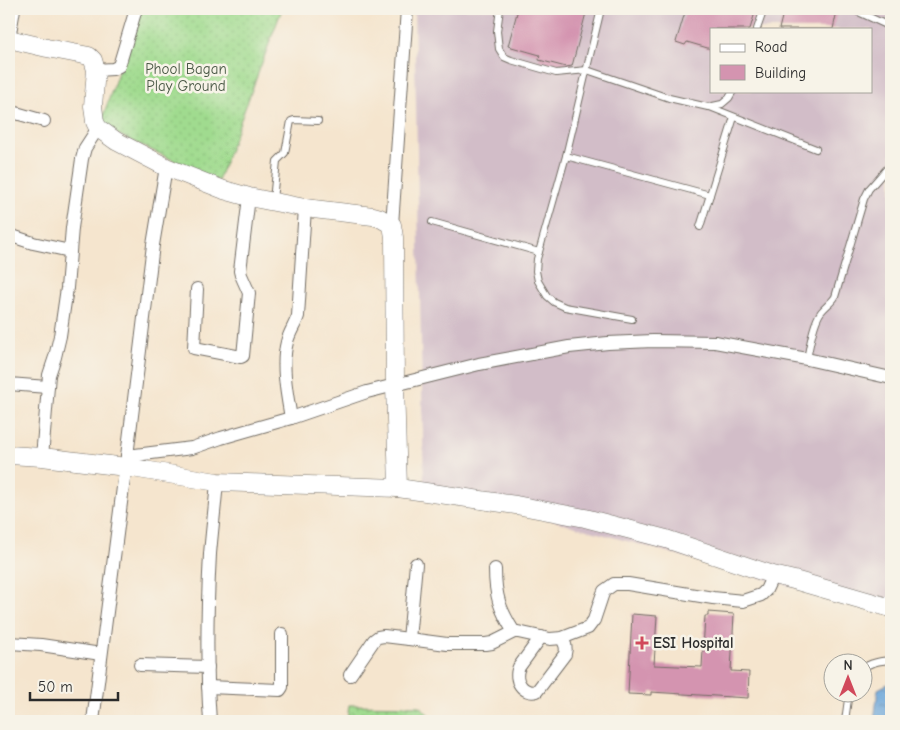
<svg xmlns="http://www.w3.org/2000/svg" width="900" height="730" font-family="'Comic Neue',sans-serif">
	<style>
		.industrial { fill: #d2bdc8; fill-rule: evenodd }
		.grass { fill: url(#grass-dots); stroke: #66835d }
		.water { fill: url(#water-ripples); stroke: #4a6882 }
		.building { fill: #d494b0 }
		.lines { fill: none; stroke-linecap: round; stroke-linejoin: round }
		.lane-casing { stroke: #726c64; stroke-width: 8 }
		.street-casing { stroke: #726c64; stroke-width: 14 }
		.secondary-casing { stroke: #726c64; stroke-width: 19 }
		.lane { stroke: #fff; stroke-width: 6 }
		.street { stroke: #fff; stroke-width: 12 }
		.secondary { stroke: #fff; stroke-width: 18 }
		.poi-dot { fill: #d1495b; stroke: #f7f3e8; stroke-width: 2 }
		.labels { text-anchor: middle; stroke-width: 5; stroke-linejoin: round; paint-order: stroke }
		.park-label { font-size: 15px; fill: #485744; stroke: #f7f3e8 }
		.poi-label { font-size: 15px; font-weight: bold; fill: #2b2b2b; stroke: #f7f3e8; text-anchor: start }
	</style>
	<defs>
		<pattern id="grass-dots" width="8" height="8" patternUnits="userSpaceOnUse" patternTransform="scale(1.25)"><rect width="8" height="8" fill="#a0db8f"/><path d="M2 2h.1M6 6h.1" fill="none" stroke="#8abc7c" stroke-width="1.8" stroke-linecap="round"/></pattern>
		<pattern id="water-ripples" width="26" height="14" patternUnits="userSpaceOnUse" patternTransform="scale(1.25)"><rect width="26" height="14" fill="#69a4d9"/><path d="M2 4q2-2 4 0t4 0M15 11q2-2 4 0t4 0" fill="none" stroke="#5786b0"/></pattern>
	</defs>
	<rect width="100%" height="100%" fill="#f7f3e8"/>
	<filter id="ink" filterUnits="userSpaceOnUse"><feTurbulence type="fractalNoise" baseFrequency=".02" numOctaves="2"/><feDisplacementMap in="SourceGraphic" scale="10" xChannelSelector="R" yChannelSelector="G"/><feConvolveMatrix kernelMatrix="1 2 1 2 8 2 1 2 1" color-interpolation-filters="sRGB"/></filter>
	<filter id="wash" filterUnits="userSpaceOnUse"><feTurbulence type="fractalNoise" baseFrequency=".0096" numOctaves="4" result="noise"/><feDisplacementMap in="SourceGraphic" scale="20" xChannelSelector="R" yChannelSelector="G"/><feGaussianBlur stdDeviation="1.12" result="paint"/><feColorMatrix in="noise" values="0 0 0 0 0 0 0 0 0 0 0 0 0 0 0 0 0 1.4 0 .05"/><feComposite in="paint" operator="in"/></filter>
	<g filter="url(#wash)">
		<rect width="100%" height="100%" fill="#f5e5ce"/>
		<path class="industrial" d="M414,9H891V614L424,485ZM711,29H871V91H711Z"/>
		<g class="grass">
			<path d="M139,9H282L218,181L100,126Z"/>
			<path d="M349,705L419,706L436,721H347Z"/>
		</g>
		<path class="water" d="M891,682V721H874L878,689Z"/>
		<g id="blocks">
			<g class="building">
				<path d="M518,9H587L572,66L566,67L539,60L540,55L508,46Z"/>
				<path d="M686,9H756L750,29H711V49L687,42L685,45L676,42Z"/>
				<path d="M784,9H825L837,11L833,29H779Z"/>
				<path d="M708,612L734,614L731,671L749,672L748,698L651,692V695L628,694L632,614L657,616L654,665L702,667L705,616H708Z"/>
			</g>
		</g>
	</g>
	<g filter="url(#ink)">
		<use href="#blocks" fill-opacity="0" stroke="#726c64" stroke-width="1"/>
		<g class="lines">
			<g class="lane-casing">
				<g id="lane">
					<path d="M500,9L497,31L499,49L504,57L511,60L556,73L587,70L669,98L708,107L722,104L729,98L733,91"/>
					<path d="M601,9L566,156L537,259L536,271L538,281L547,296L554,302L565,307L632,319"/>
					<path d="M852,9L891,27"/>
					<path d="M757,29L764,9"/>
					<path d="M710,107L816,149"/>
					<path d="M566,156L710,195"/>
					<path d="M273,200L277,161L285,153L291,121L294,120L318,121"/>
					<path d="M432,222L539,252"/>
					<path d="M700,227L734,117"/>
					<path d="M807,359C810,345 813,323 821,312C826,306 831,303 835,297L864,199L869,189L891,164"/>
					<path d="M862,669C870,662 881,661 891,660"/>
					<path d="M845,721L849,692"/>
				</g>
			</g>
			<g class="street-casing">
				<g id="street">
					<path d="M9,39L14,9"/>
					<path d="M96,70L113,69L119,66L136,9"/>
					<path d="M9,111L44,121"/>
					<path d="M392,225L407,9"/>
					<path d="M9,235L33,243L70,251"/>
					<path d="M197,289L194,348L241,357L243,356L249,293L241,275L240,271L249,197"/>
					<path d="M9,384L47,387"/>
					<path d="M291,418C287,395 281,365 287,342C289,333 295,325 298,316L305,208"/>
					<path d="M127,456L153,245L166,167"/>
					<path d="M42,457L49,375L55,357L60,336L67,288L72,228L82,159L85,148L98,128"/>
					<path d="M495,569C495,596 500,610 514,632"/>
					<path d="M541,637L519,667C513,680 523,695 537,691L565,654C567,648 565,644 562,638"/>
					<path d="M409,639L416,564"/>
					<path d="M9,643L41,645L101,654"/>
					<path d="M140,665L208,667"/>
					<path d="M350,675L374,640L378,637L384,636L409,639L447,644H486L492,643L514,632H518L550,639L562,638L588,628L594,620L602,596L604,591L614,584H628L713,598L743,601L761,595L766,590L773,575"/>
					<path d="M208,687L280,690L282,687V634"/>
					<path d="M93,721L127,456L192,448L221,438L291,418L367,392L479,364L569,347L608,343L653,341L715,342L807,359L891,378"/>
					<path d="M210,721C206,666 207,609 210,554C212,530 215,506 217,482"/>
				</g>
			</g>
			<g class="secondary-casing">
				<g id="secondary">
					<path d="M9,39L47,48L89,56L93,60L96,70L93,106L95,122L98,128L116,141L166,167L224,190L249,197L305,208L373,216L380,218L392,225L394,237L395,385L398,488"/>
					<path d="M9,455L42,457L126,467L217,482L398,488L516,505L585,518L666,539L773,575L794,580L891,608"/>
				</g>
			</g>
			<use href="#lane" class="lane"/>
			<use href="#street" class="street"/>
			<use href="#secondary" class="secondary"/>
		</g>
	</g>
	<path class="poi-dot" d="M639.5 635.5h5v5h5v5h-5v5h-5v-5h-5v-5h5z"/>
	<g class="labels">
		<g class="park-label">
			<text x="186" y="74">Phool Bagan<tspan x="186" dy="17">Play Ground</tspan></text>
		</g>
		<g class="poi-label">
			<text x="653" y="648">ESI Hospital</text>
		</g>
	</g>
	<rect width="900" height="730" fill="none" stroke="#f7f3e8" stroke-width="30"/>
	<rect x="710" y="28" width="162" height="65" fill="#f7f3e8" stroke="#a5a39c"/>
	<rect x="720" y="44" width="25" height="8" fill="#ffffff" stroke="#a5a39c"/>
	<text x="755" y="52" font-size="15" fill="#2b2b2b">Road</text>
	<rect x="720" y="65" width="25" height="15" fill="#d494b0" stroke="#a5a39c"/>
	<text x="755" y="78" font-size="15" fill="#2b2b2b">Building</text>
	<g transform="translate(848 678)"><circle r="24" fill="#f7f3e8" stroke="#a5a39c"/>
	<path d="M0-4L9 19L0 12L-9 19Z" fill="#d1495b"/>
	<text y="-8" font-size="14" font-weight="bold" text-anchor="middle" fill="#2b2b2b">N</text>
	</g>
	<path d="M30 692v8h88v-8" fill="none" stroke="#2b2b2b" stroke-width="2.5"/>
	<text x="38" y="692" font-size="15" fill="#2b2b2b" stroke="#f7f3e8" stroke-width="4" paint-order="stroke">50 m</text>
</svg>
